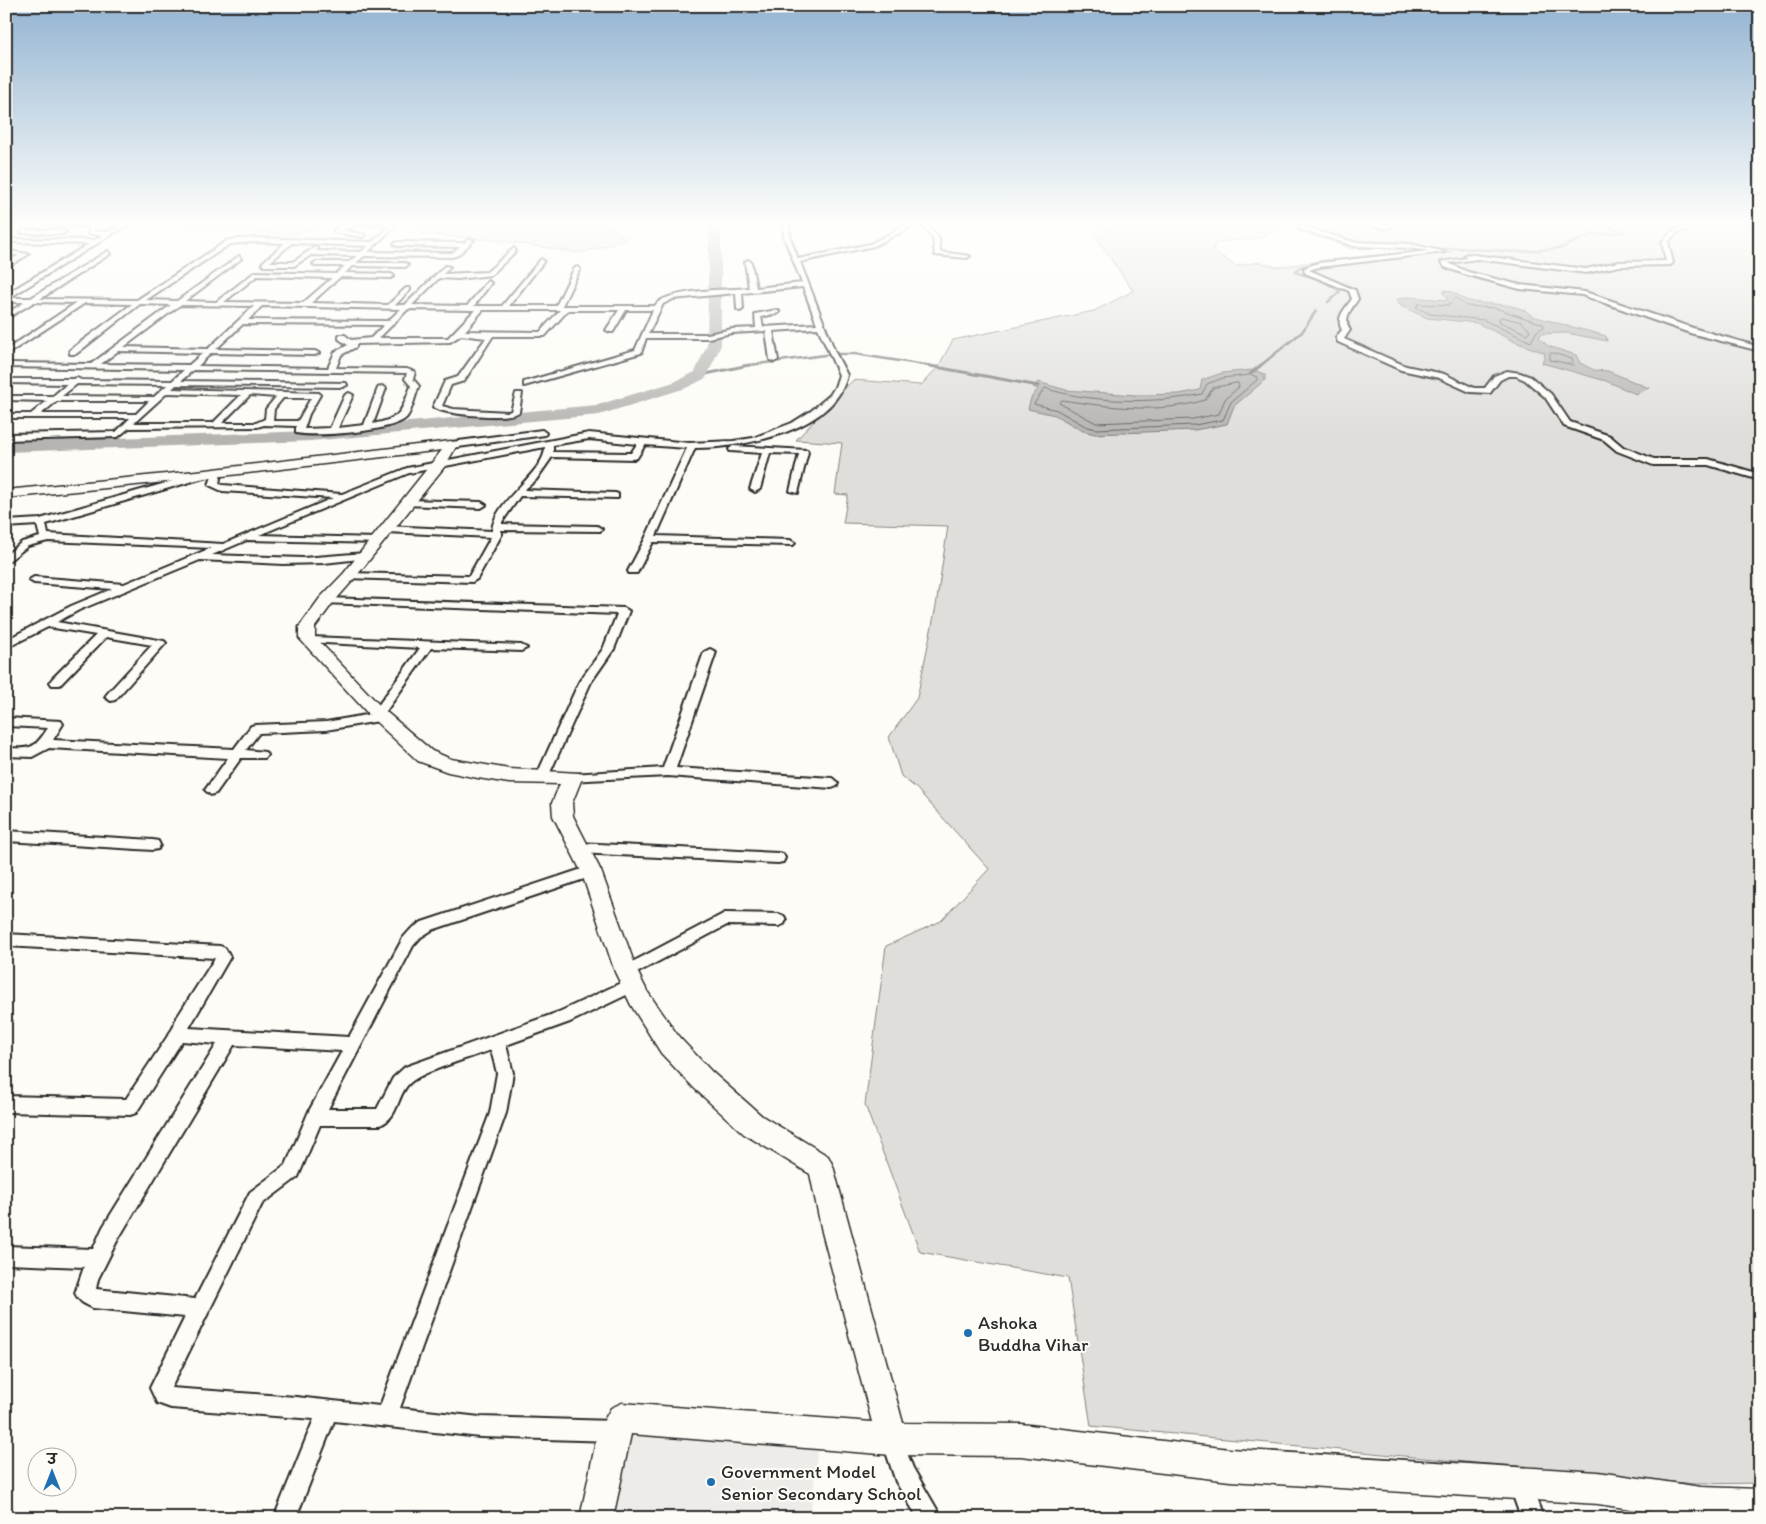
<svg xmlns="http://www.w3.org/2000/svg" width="1766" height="1524" font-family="Itim,'Playpen Sans Deva',sans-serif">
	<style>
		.built { fill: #edece8 }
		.green { fill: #dfdeda; stroke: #858482 }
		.water { fill: #b5b4b1; stroke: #7e7d7b }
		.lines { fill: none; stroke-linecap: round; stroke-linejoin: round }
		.shore { stroke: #626261; stroke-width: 1 }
		.stream-far1 { stroke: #7e7d7b; stroke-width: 2.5 }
		.stream { stroke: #7e7d7b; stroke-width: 3 }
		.river { fill: #b5b4b1; fill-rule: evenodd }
		.street-casing { stroke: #2b2b2b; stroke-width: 4 }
		.secondary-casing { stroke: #2b2b2b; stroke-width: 3 }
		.street { fill: #fdfcf7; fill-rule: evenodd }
		.secondary { fill: #fdfcf7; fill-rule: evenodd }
		.poi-dot { fill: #1f6fb2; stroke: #fdfcf7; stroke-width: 2 }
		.labels { text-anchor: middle; stroke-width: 4; stroke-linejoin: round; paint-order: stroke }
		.near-poi-label { font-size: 19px; fill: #2b2b2b; stroke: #fdfcf7; text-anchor: start }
	</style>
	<rect width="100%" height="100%" fill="#fdfcf7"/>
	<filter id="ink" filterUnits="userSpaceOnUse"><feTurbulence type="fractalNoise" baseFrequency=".02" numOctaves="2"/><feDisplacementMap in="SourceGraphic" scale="10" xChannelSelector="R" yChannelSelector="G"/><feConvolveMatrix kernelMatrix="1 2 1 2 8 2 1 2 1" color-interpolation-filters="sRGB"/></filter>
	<g filter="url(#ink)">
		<path class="built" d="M619,1431L818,1446L810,1518H602Z"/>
		<g class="green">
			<path d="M168,224H323L294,235Z"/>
			<path d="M409,224H606L628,240L580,253L502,241L423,234Z"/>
			<path d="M1208,224H1272L1277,227C1265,245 1232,236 1214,245L1213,250L1235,266L1260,262L1277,267L1334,259L1322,267L1452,252L1411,246L1351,249L1293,224H1760V1483L1695,1484L1091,1426L1068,1278L920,1252L865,1105L886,946L941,921L989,869L916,788L901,776L889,737L917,698L936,606L948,526L843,523L848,495L835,494L842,443L796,440L853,380L921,385L938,367L953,340L1094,311L1133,291L1102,246L1095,231L1098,227L1139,230Z"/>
		</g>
		<g class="water">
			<path d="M1445,290C1458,292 1460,299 1469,301C1489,306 1517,301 1532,316L1606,336L1607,341L1567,333L1541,334L1539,338L1548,346L1576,355L1580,363L1594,370L1608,371L1649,388L1636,394L1606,381L1542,363L1545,353L1515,342L1477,323L1427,318L1401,306L1395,300L1407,297L1447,300L1448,298L1443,293Z"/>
			<path d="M1253,370L1265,374V380L1234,406L1227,424L1195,430L1095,434L1083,431L1055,415L1028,409L1031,398L1038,389L1033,387L1038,382L1066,390L1136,395L1179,394L1200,390L1202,380L1222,373Z"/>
		</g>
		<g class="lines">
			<g class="shore">
				<path d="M1456,298L1466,306L1495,308L1543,324L1544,327L1537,331L1531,342L1484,320L1430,314L1416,307L1418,304L1448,305Z"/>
				<path d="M1502,317L1521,322L1530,330L1527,334L1500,322L1499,319Z"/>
				<path d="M1553,353L1572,359L1574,365L1550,360V354Z"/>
				<path d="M1252,375L1257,377V380L1231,402L1223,420L1194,425L1096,429L1085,426L1057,410L1034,404L1045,388C1087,403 1158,404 1202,394L1207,384L1223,378Z"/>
				<path d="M1238,383L1239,387L1225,399L1219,414L1193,419L1096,423L1059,403L1062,400C1108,407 1160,414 1205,400L1213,388Z"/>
			</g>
			<g class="stream-far1">
				<path d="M1328,302L1340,291L1321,280L1295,272L1300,267L1354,258L1458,248L1519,252L1561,248L1591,235L1624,232L1604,224"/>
				<path d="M743,366L832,354H855L931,366"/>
				<path d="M1260,366L1302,332L1316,311"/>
			</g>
			<g class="stream">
				<path d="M925,365L1039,386"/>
				<path d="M1250,374L1261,365"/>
				<path d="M701,375L749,365"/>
			</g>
			<path class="river" d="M704,224H716L721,230V345L706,378L686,388L599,415L310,441L6,452V442L310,431L597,405L674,382L695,372L707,345L709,230Z"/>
			<g class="street-casing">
				<g id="street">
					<path d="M46,224H94V231L108,232L122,224L127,225L9,298H31L108,251L110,254L40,299L137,300L228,240L254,238L372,242L390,227L359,224H397L368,252L452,253L460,247L397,246L394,244L397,242L464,243L469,239L474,240L458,255L452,257L364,256L356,263H405L408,265L405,267L352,266L345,273L391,274L394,276L391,278L340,277L311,303L388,305L406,288H410V290L395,305H405L445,266L450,267L443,274L487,272L514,248L516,251L491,275L458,279L439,278L412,305L467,306L488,281L491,283L474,306H502L541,259L544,261L509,306H556L574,269L577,267L580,269L562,306H655C664,289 730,290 749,288L745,262L748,260L751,262L756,288L802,283L784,237L783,224H789L790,237L798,259L870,244L909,224H917L874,246L800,262L835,352L847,375C835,431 743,448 695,448L656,536L790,540L795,543L793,545L653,542L637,573H629L628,571L645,539L687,448L645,445L637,458L634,459L552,457L536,480L524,490L615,493L618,494V498L520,496L502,522V524L597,526L602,529L600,531L501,530L502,534L477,579L472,582L345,578L344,576L349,573L469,576L491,537L386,532L381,529L386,526L492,531C494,499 545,474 545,447L409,473L259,535L377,538L380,539V543L247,540L212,555L303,558L365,553L370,556L369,558L324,563L283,564L200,560L79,610L57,622L164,641L166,643L164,645L115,700L111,701L105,697L107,694L152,645L106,637L60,685H52L50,682L52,679L96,635L48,627L6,648V640L71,606L112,589L34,583L29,580L34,577L124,584L211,548L48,541L28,546L6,563V555L22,542L40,537L37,525L6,527V521L40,519L204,472L208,475L207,477L46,524L48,534L223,544L333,498L222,491L209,485L214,471L221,473L219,484L223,485L342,494L407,468L589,433L689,443L733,441L753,438L792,423L811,411L830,395L835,387L839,375L818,328L773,331L778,360L774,362L770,360L766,331L732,333L708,338H646L641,353L524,386V382L538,378L635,350L653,310H626L613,332H610L606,330L619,310H568L545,336H493L464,381L451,385L442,406L453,409L508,412L511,411L516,393H522L519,412C508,420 445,415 433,407L445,381L458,377L486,338L461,335L450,342L356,344V347L341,355L336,368L407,369L415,372L413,379L419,386C415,395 412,412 406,418C391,432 316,437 296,433V426L264,425L257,427L129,428L118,437L6,440V434L116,432L130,418H6V414H31L47,401L6,400V396H53L67,384L6,383V379H73L77,378L81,380L172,381L184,370L6,367V363L91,364L171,305L140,304L76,354H70V350L132,304L85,303L6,355V350L76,303L34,302L6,319V314L25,302H6V294L89,244L9,242L7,239L95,240L103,235L89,234V227ZM254,242L285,243L262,263L264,266H294L311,255L357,256L349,262H316L313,264L316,266H345L336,274L255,272L216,302L185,301L241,259L239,256L177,301L146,300L230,244ZM292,243L368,246L361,252L316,251L318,249L315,247L293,262H270ZM257,276L332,278L303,303L224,302ZM803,287L817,324L763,327L761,317L779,313V311L777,310L755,314L756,328L732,329L708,334H648L663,304L673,299L736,293L737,309L740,311L743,309L742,293ZM180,305L254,306L208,349L124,347ZM262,306L401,309L388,321L248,320ZM408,309L469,310H475L448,338H379ZM483,310H560L540,332L465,331ZM243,324L384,325L371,338L351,340L345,335H339V339L348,345L335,352L328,368L198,366L211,353L315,355L319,353L315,351L216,349ZM118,351L203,353L189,365L101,364ZM193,370L407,373L405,379L411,386C401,412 402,418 373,424L386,388L382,386L378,388L364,425L338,428L353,395L349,393L345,395L330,428L304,429L309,414L320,395L319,393L172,389L176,385L343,387L347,385L346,383L181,381ZM77,384L167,385L154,397L62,396ZM167,393H168L241,395L213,423H134ZM250,395L276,397L266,409L265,419L256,423H222ZM283,398H311L298,421H273L274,409ZM57,401H149L136,414H41ZM589,439L637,444L631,453L553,452V445Z"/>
					<path d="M344,224H358L342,230L365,235L362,237L334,232V230Z"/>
					<path d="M921,224H927L939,239L940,252L970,256L967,258L935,255L933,239Z"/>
					<path d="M1365,224H1399L1387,229Z"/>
					<path d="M1691,224H1700L1676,233L1668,242L1673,263L1670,265L1619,266L1586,273L1477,259L1448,263L1468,272L1520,285L1585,292L1696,329L1760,347V351L1690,333L1582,295L1520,289L1464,274L1445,267L1441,262L1467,258L1464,256L1467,254L1586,269L1619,262L1666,261L1662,242L1672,231Z"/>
					<path d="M1748,224H1760V228L1749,225Z"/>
					<path d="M1301,226L1354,242L1410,244L1445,252L1319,267L1309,270L1355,290L1358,299C1352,309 1342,318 1350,330L1344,339L1406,366L1444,374L1474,388H1485L1494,376L1507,371L1520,373L1531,377L1551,394L1570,422L1610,436L1623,447L1654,459H1708L1760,474V480L1708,465H1653L1617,451L1604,440L1564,426L1545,397L1525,380L1516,376H1508L1500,380L1490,393L1470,392L1439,378L1401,370L1338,342L1336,337L1342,330C1335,318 1345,309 1352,299L1349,291L1305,273L1304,268L1318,263L1429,251L1410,248L1354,246L1299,229Z"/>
					<path d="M23,230H63L66,232L63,234L21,233Z"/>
					<path d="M6,251L29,254L6,268V263L19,255H6Z"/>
					<path d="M542,430L546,433L545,435L451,448L447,445L451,442Z"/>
					<path d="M733,446L807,450L808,452L798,493L790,491L799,454L770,453L760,489L755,492L750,489L762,453L730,451L729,449Z"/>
					<path d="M408,500L481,502L486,505L481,508L405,505V501Z"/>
					<path d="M326,598L624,608L629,611L614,649L591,682L548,777L542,781L536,777L579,682L603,649L617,614L322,603L321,601Z"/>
					<path d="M310,637L521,645L527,648L521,651L431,648L384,714L387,717L385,720L326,730L259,733L246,750L265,752L267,755L265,758H241L216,793L211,795L205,790L228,758L49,748L32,757L6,756V748C32,749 34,749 48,728L6,726V718L61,721L63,724L53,740L234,749L251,726L255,725L326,722L372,714L420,648L306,642L305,640Z"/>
					<path d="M710,649L716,652L676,768L832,778L838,783L837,786L832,788L668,776L568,781L566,778L572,774L663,768L704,652Z"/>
					<path d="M6,831L153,840L158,841L160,845L158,849L153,850L6,841Z"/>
					<path d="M578,843L778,853L783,854L785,858L783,862L778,863L578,853L573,852L571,848L573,844Z"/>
					<path d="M591,866L596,867L598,871L596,875L432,930L421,937L413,946L328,1109H377L393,1078L405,1067L559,1012L627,980L632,979L637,980L640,985L637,990L570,1022L506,1045L513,1073L506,1113L400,1408L480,1417L614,1421L621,1424L624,1431L621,1438L614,1441L480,1437L334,1421L296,1518H274L314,1419L171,1408L157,1403L150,1388L185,1317L93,1308C85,1304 79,1302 75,1293L84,1267L6,1264V1246L93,1249L103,1227L217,1044L182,1041L136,1113L130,1115L6,1112V1096L126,1099L173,1028L176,1019L215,958L6,946V934L220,946L225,948L230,957L189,1028L349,1037L403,938L411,929L422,922ZM234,1045L342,1051L309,1111L286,1165L250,1192L195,1299L96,1289L98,1279L117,1241ZM491,1050L497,1073L490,1113L380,1406L296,1397L171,1388L262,1204L298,1177L320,1125H380C400,1117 396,1094 411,1082C424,1071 473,1057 491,1050Z"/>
					<path d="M725,913L779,914L784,916L786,920L784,924L779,926L727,925L631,976L626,978L621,976L618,972L621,968Z"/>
					<path d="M892,1430L899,1433L913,1468L942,1518H918L896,1482L882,1440L885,1433Z"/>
					<path d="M1520,1473L1528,1476L1543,1518H1521L1509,1484L1512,1476Z"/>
				</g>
			</g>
			<g class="secondary-casing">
				<path id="secondary" d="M451,441L457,445L445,466L354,579L332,604L315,627V637L384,710L432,751L451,759L509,769L579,773L582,778L572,803L573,816L601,871L637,971L647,991L679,1037L712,1072L762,1116L828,1156L833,1166L903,1423L1021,1424L1230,1449L1598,1472L1701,1487L1760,1489V1518H1690L1598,1504L1230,1481L1021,1456L892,1455L631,1434L613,1518H580L598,1431L611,1408L622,1403L872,1422L822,1232L810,1174L744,1134L694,1088L661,1053L631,1005L615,972L581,871L553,816L552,803L560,784L509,783L478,778L448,772L418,761L372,718L299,638V627L320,598L344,573L442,450L206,478L6,498V490L206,470Z"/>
			</g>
			<use href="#street" class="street"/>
			<use href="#secondary" class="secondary"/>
		</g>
	</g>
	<linearGradient id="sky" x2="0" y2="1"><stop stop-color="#93b4d2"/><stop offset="0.51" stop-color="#fefefb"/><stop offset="1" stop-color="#fefefb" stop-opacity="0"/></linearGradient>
	<rect width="1766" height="437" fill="url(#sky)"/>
	<g class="poi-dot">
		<circle cx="968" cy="1333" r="5"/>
		<circle cx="711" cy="1482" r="5"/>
	</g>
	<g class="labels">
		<g class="near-poi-label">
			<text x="978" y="1329">Ashoka<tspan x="978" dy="22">Buddha Vihar</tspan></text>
			<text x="721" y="1478">Government Model<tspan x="721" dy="22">Senior Secondary School</tspan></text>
		</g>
	</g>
	<rect width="1766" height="1524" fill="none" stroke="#fdfcf7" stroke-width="25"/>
	<rect x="12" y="12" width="1741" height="1499" fill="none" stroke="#2b2b2b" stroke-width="2" filter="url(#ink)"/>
	<g transform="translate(52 1472)"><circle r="24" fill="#fdfcf7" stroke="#a9a8a5"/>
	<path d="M0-4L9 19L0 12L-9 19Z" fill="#1f6fb2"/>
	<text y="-8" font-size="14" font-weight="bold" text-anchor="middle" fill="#2b2b2b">उ</text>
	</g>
</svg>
